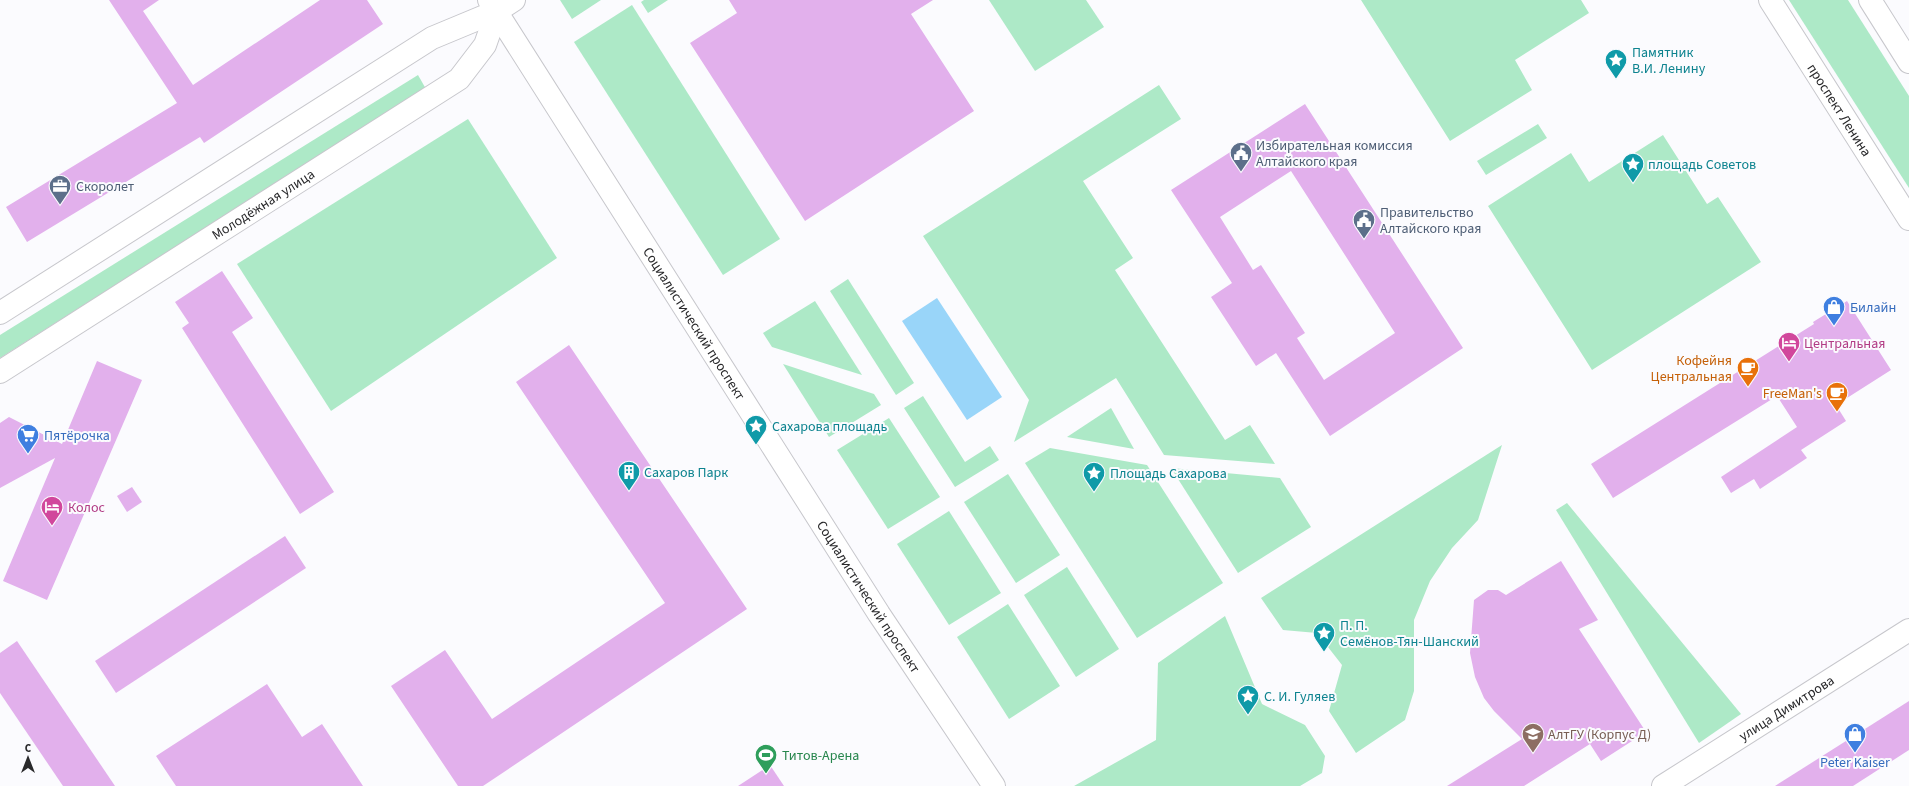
<svg xmlns="http://www.w3.org/2000/svg" width="1909" height="786" font-family="'Source Sans 3',sans-serif">
	<style>
		.green { fill: #ade9c7 }
		.water { fill: #99d5f9 }
		.building { fill: #e2b0ec; fill-rule: evenodd }
		.lines { fill: none; stroke-linecap: round; stroke-linejoin: round }
		.street-casing { stroke: #c7c7cc; stroke-width: 24 }
		.secondary-casing { stroke: #c7c7cc; stroke-width: 24 }
		.primary-casing { stroke: #c7c7cc; stroke-width: 24 }
		.street { stroke: #fff; stroke-width: 22 }
		.secondary { stroke: #fff; stroke-width: 22 }
		.primary { stroke: #fff; stroke-width: 22 }
		.labels { text-anchor: middle; stroke-width: 4; stroke-linejoin: round; paint-order: stroke }
		.culture-label { font-size: 14px; fill: #0d838f; stroke: #fbfbfe; text-anchor: start }
		.street-label { font-size: 14px; fill: #29292b; stroke: #fbfbfe }
		.service-label { font-size: 14px; fill: #4e5e75; stroke: #fbfbfe; text-anchor: start }
		.shop-label { font-size: 14px; fill: #366cbe; stroke: #fbfbfe; text-anchor: start }
		.hotel-label { font-size: 14px; fill: #b23c85; stroke: #fbfbfe; text-anchor: start }
		.food-label { font-size: 14px; fill: #c56008; stroke: #fbfbfe; text-anchor: end }
		.education-label { font-size: 14px; fill: #785e54; stroke: #fbfbfe; text-anchor: start }
		.leisure-label { font-size: 14px; fill: #27864d; stroke: #fbfbfe; text-anchor: start }
	</style>
	<rect width="100%" height="100%" fill="#fbfbfe"/>
	<g class="green">
		<path d="M560,0H601L572,19Z"/>
		<path d="M644,0H668L648,13L641,2Z"/>
		<path d="M989,0H1086L1104,27L1035,71Z"/>
		<path d="M1361,0H1581L1589,13L1515,60L1532,90L1450,141Z"/>
		<path d="M1789,0H1848L1909,96V188Z"/>
		<path d="M632,5L780,239L723,275L574,42Z"/>
		<path d="M418,75L426,89L0,358V335Z"/>
		<path d="M1159,85L1181,119L1083,181L1133,258L1115,270L1225,440L1250,425L1275,464L1164,455L1116,378L1014,442L1029,400L923,236Z"/>
		<path d="M468,119L557,258L331,411L237,264Z"/>
		<path d="M1538,124L1547,138L1486,175L1477,161Z"/>
		<path d="M1663,135L1707,204L1718,197L1761,262L1592,370L1488,206L1571,153L1589,182Z"/>
		<path d="M848,279L914,383L896,395L830,291Z"/>
		<path d="M815,301L862,375L772,347L763,333Z"/>
		<path d="M783,364L874,394L881,405L829,437Z"/>
		<path d="M923,396L965,462L990,446L999,460L955,487L904,408Z"/>
		<path d="M1111,408L1134,449L1067,437Z"/>
		<path d="M889,418L940,497L888,529L837,450Z"/>
		<path d="M1502,445L1478,520L1452,548L1430,581L1414,620V691L1405,720L1356,753L1329,711L1342,665L1317,633L1283,630L1261,598Z"/>
		<path d="M1050,448L1147,465L1223,583L1137,638L1025,463Z"/>
		<path d="M1171,468L1280,478L1311,527L1238,573Z"/>
		<path d="M1008,474L1060,555L1016,583L964,502Z"/>
		<path d="M1567,503L1741,714L1699,743L1556,510Z"/>
		<path d="M949,511L1001,593L949,625L897,544Z"/>
		<path d="M1067,567L1119,649L1076,677L1024,595Z"/>
		<path d="M1008,604L1060,686L1009,719L957,637Z"/>
		<path d="M1225,616L1262,704L1305,725L1325,756L1322,773L1300,786H1074L1156,740L1158,663Z"/>
	</g>
	<path class="water" d="M937,298L1002,397L967,420L902,321Z"/>
	<g class="building">
		<path d="M109,0H159L143,11L193,85L320,0H367L383,24L204,143L200,137L27,242L6,207L177,103Z"/>
		<path d="M729,0H933L911,14L974,111L805,221L690,43L737,13Z"/>
		<path d="M1305,104L1463,348L1330,436L1276,353L1256,366L1211,297L1232,283L1171,190ZM1291,171L1395,333L1324,380L1297,338L1305,333L1261,265L1253,270L1220,217Z"/>
		<path d="M222,271L253,318L232,332L334,492L300,514L182,328L189,323L175,302Z"/>
		<path d="M1847,301L1891,370L1836,405L1846,421L1801,450L1807,458L1760,489L1754,479L1731,493L1721,477L1797,427L1777,396L1613,498L1591,464L1814,324L1813,322Z"/>
		<path d="M569,345L747,609L483,786H458L391,686L445,650L492,719L665,603L516,382Z"/>
		<path d="M97,361L142,380L47,600L3,581L55,458L0,488V423L9,417L62,444Z"/>
		<path d="M132,487L142,502L127,512L117,496Z"/>
		<path d="M285,536L306,568L116,693L95,661Z"/>
		<path d="M1561,561L1598,620L1579,629L1646,732L1601,761L1590,744L1524,786H1447L1522,739L1494,711L1484,698L1475,677L1470,653L1474,600L1488,590H1498L1506,595Z"/>
		<path d="M17,641L115,786H63L0,693V653Z"/>
		<path d="M267,684L302,737L322,724L363,786H176L156,756Z"/>
		<path d="M1909,701V750L1853,786H1775Z"/>
		<path d="M770,765L784,786H738Z"/>
	</g>
	<g class="lines">
		<g class="street-casing">
			<g id="street">
				<path id="s1" d="M1663,786L1909,630"/>
			</g>
		</g>
		<g class="secondary-casing">
			<g id="secondary">
				<path id="s2" d="M489,0L879,614L994,786"/>
				<path d="M0,313L432,38L497,11L514,0"/>
				<path id="s3" d="M0,372L459,79L485,45L497,11"/>
			</g>
		</g>
		<g class="primary-casing">
			<g id="primary">
				<path id="s4" d="M1770,0L1909,219"/>
				<path d="M1870,0L1909,62"/>
			</g>
		</g>
		<use href="#street" class="street"/>
		<use href="#secondary" class="secondary"/>
		<use href="#primary" class="primary"/>
	</g>
	<defs>
		<g id="sight-pin" transform="scale(1.15)"><path d="M0 17L-7.5 6A9.5 9.5 0 1 1 7.5 6Z" fill="#0f9aa8" stroke="#fbfbfe"/><path d="M0-6L1.8-2.2L6-1.7L2.9 1.2L3.7 5.4L0 3.3L-3.7 5.4L-2.9 1.2L-6-1.7L-1.8-2.2Z" fill="#fff"/></g>
		<g id="civic-pin" transform="scale(1.15)"><path d="M0 17L-7.5 6A9.5 9.5 0 1 1 7.5 6Z" fill="#5c6f8a" stroke="#fbfbfe"/><path d="M-.6-6.5H3V-4.5H.6V-3L4-1V1h2V6H-6V1h2V-1L-.6-3ZM-1.2 2.5V6h2.4V2.5Z" fill="#fff"/></g>
		<g id="office-pin" transform="scale(1.15)"><path d="M0 17L-7.5 6A9.5 9.5 0 1 1 7.5 6Z" fill="#5c6f8a" stroke="#fbfbfe"/><path d="M-6-3h4V-5.5h4V-3h4V5H-6ZM-1-4.5V-3h2v-1.5ZM-6 0V1H6V0Z" fill="#fff"/></g>
		<g id="shop-pin" transform="scale(1.15)"><path d="M0 17L-7.5 6A9.5 9.5 0 1 1 7.5 6Z" fill="#3f7fe0" stroke="#fbfbfe"/><path d="M-5-2.5h2.3a2.7 3.5 0 0 1 5.4 0H5L5.5 6h-11ZM-1.5-2.5h3a1.5 2.3 0 0 0-3 0Z" fill="#fff"/></g>
		<g id="hotel-pin" transform="scale(1.15)"><path d="M0 17L-7.5 6A9.5 9.5 0 1 1 7.5 6Z" fill="#d1479c" stroke="#fbfbfe"/><path d="M-6-4.5h1.5V1H6V5H4.5V3h-9V5H-6ZM-4 0a1.8 1.8 0 1 1 3.6 0ZM.5 0V-2.5h3Q6-2.5 6 0Z" fill="#fff"/></g>
		<g id="cafe-pin" transform="scale(1.15)"><path d="M0 17L-7.5 6A9.5 9.5 0 1 1 7.5 6Z" fill="#e8710a" stroke="#fbfbfe"/><path d="M-5.5-4.5H6V0H3Q3 3.5 0 3.5H-2.5Q-5.5 3.5-5.5 0ZM3-3.2v2h1.7v-2ZM-6 4.5H4V6H-6Z" fill="#fff"/></g>
		<g id="supermarket-pin" transform="scale(1.15)"><path d="M0 17L-7.5 6A9.5 9.5 0 1 1 7.5 6Z" fill="#3f7fe0" stroke="#fbfbfe"/><path d="M-6-5.5h2.5l.6 2H6L4.5 2H-2.5L-4.4-4H-6ZM-1.5 3.2a1.3 1.3 0 1 0 .1 0ZM3 3.2a1.3 1.3 0 1 0 .1 0Z" fill="#fff"/></g>
		<g id="building-pin" transform="scale(1.15)"><path d="M0 17L-7.5 6A9.5 9.5 0 1 1 7.5 6Z" fill="#0f9aa8" stroke="#fbfbfe"/><path d="M-4-6H4V6H1V3H-1V6H-4ZM-2.5-4.3h1.7v1.8h-1.7ZM.8-4.3h1.7v1.8H.8ZM-2.5-1h1.7V.8h-1.7ZM.8-1h1.7V.8H.8Z" fill="#fff"/></g>
		<g id="university-pin" transform="scale(1.15)"><path d="M0 17L-7.5 6A9.5 9.5 0 1 1 7.5 6Z" fill="#8d6e63" stroke="#fbfbfe"/><path d="M0-5L7-2L0 1L-7-2ZM-4 1L0 2.5L4 1V4Q0 6-4 4Z" fill="#fff"/></g>
		<g id="stadium-pin" transform="scale(1.15)"><path d="M0 17L-7.5 6A9.5 9.5 0 1 1 7.5 6Z" fill="#2e9e5b" stroke="#fbfbfe"/><path d="M0-5a6.5 5 0 1 0 0 10a6.5 5 0 1 0 0-10ZM-3.5-1.8h7v3.6h-7Z" fill="#fff"/></g>
	</defs>
	<g fill-rule="evenodd">
		<use href="#sight-pin" x="1616" y="60"/>
		<use href="#civic-pin" x="1241" y="153"/>
		<use href="#sight-pin" x="1633" y="164"/>
		<use href="#office-pin" x="60" y="186"/>
		<use href="#civic-pin" x="1364" y="220"/>
		<use href="#shop-pin" x="1834" y="307"/>
		<use href="#hotel-pin" x="1789" y="343"/>
		<use href="#cafe-pin" x="1748" y="368"/>
		<use href="#cafe-pin" x="1837" y="393"/>
		<use href="#sight-pin" x="756" y="426"/>
		<use href="#supermarket-pin" x="28" y="435"/>
		<use href="#building-pin" x="629" y="472"/>
		<use href="#sight-pin" x="1094" y="473"/>
		<use href="#hotel-pin" x="52" y="507"/>
		<use href="#sight-pin" x="1324" y="633"/>
		<use href="#sight-pin" x="1248" y="696"/>
		<use href="#university-pin" x="1533" y="734"/>
		<use href="#shop-pin" x="1855" y="734"/>
		<use href="#stadium-pin" x="766" y="755"/>
	</g>
	<g class="labels">
		<g class="culture-label">
			<text x="1632" y="57">Памятник<tspan x="1632" dy="16">В.И. Ленину</tspan></text>
			<text x="1648" y="169">площадь Советов</text>
			<text x="772" y="431">Сахарова площадь</text>
			<text x="644" y="477">Сахаров Парк</text>
			<text x="1110" y="478">Площадь Сахарова</text>
			<text x="1340" y="630">П. П.<tspan x="1340" dy="16">Семёнов-Тян-Шанский</tspan></text>
			<text x="1264" y="701">С. И. Гуляев</text>
		</g>
		<g class="street-label">
			<text dy="5" stroke="none"><textPath href="#s4" startOffset="130">проспект Ленина</textPath></text>
			<text dy="5" stroke="none"><textPath href="#s3" startOffset="312">Молодёжная улица</textPath></text>
			<text dy="5" stroke="none"><textPath href="#s2" startOffset="383">Социалистический проспект</textPath></text>
			<text dy="5" stroke="none"><textPath href="#s2" startOffset="707">Социалистический проспект</textPath></text>
			<text dy="5" stroke="none"><textPath href="#s1" startOffset="146">улица Димитрова</textPath></text>
		</g>
		<g class="service-label">
			<text x="1256" y="150">Избирательная комиссия<tspan x="1256" dy="16">Алтайского края</tspan></text>
			<text x="76" y="191">Скоролет</text>
			<text x="1380" y="217">Правительство<tspan x="1380" dy="16">Алтайского края</tspan></text>
		</g>
		<g class="shop-label">
			<text x="1850" y="312">Билайн</text>
			<text x="44" y="440">Пятёрочка</text>
			<text x="1855" y="767" text-anchor="middle">Peter Kaiser</text>
		</g>
		<g class="hotel-label">
			<text x="1804" y="348">Центральная</text>
			<text x="68" y="512">Колос</text>
		</g>
		<g class="food-label">
			<text x="1732" y="365">Кофейня<tspan x="1732" dy="16">Центральная</tspan></text>
			<text x="1822" y="398">FreeMan's</text>
		</g>
		<g class="education-label">
			<text x="1548" y="739">АлтГУ (Корпус Д)</text>
		</g>
		<g class="leisure-label">
			<text x="782" y="760">Титов-Арена</text>
		</g>
	</g>
	<g transform="translate(28 758)" stroke="#fbfbfe" stroke-width="3" paint-order="stroke">
	<path d="M0-3L7 15L0 10L-7 15Z" fill="#29292b"/>
	<text y="-6" font-size="11" font-weight="bold" text-anchor="middle" fill="#29292b">С</text>
	</g>
</svg>
